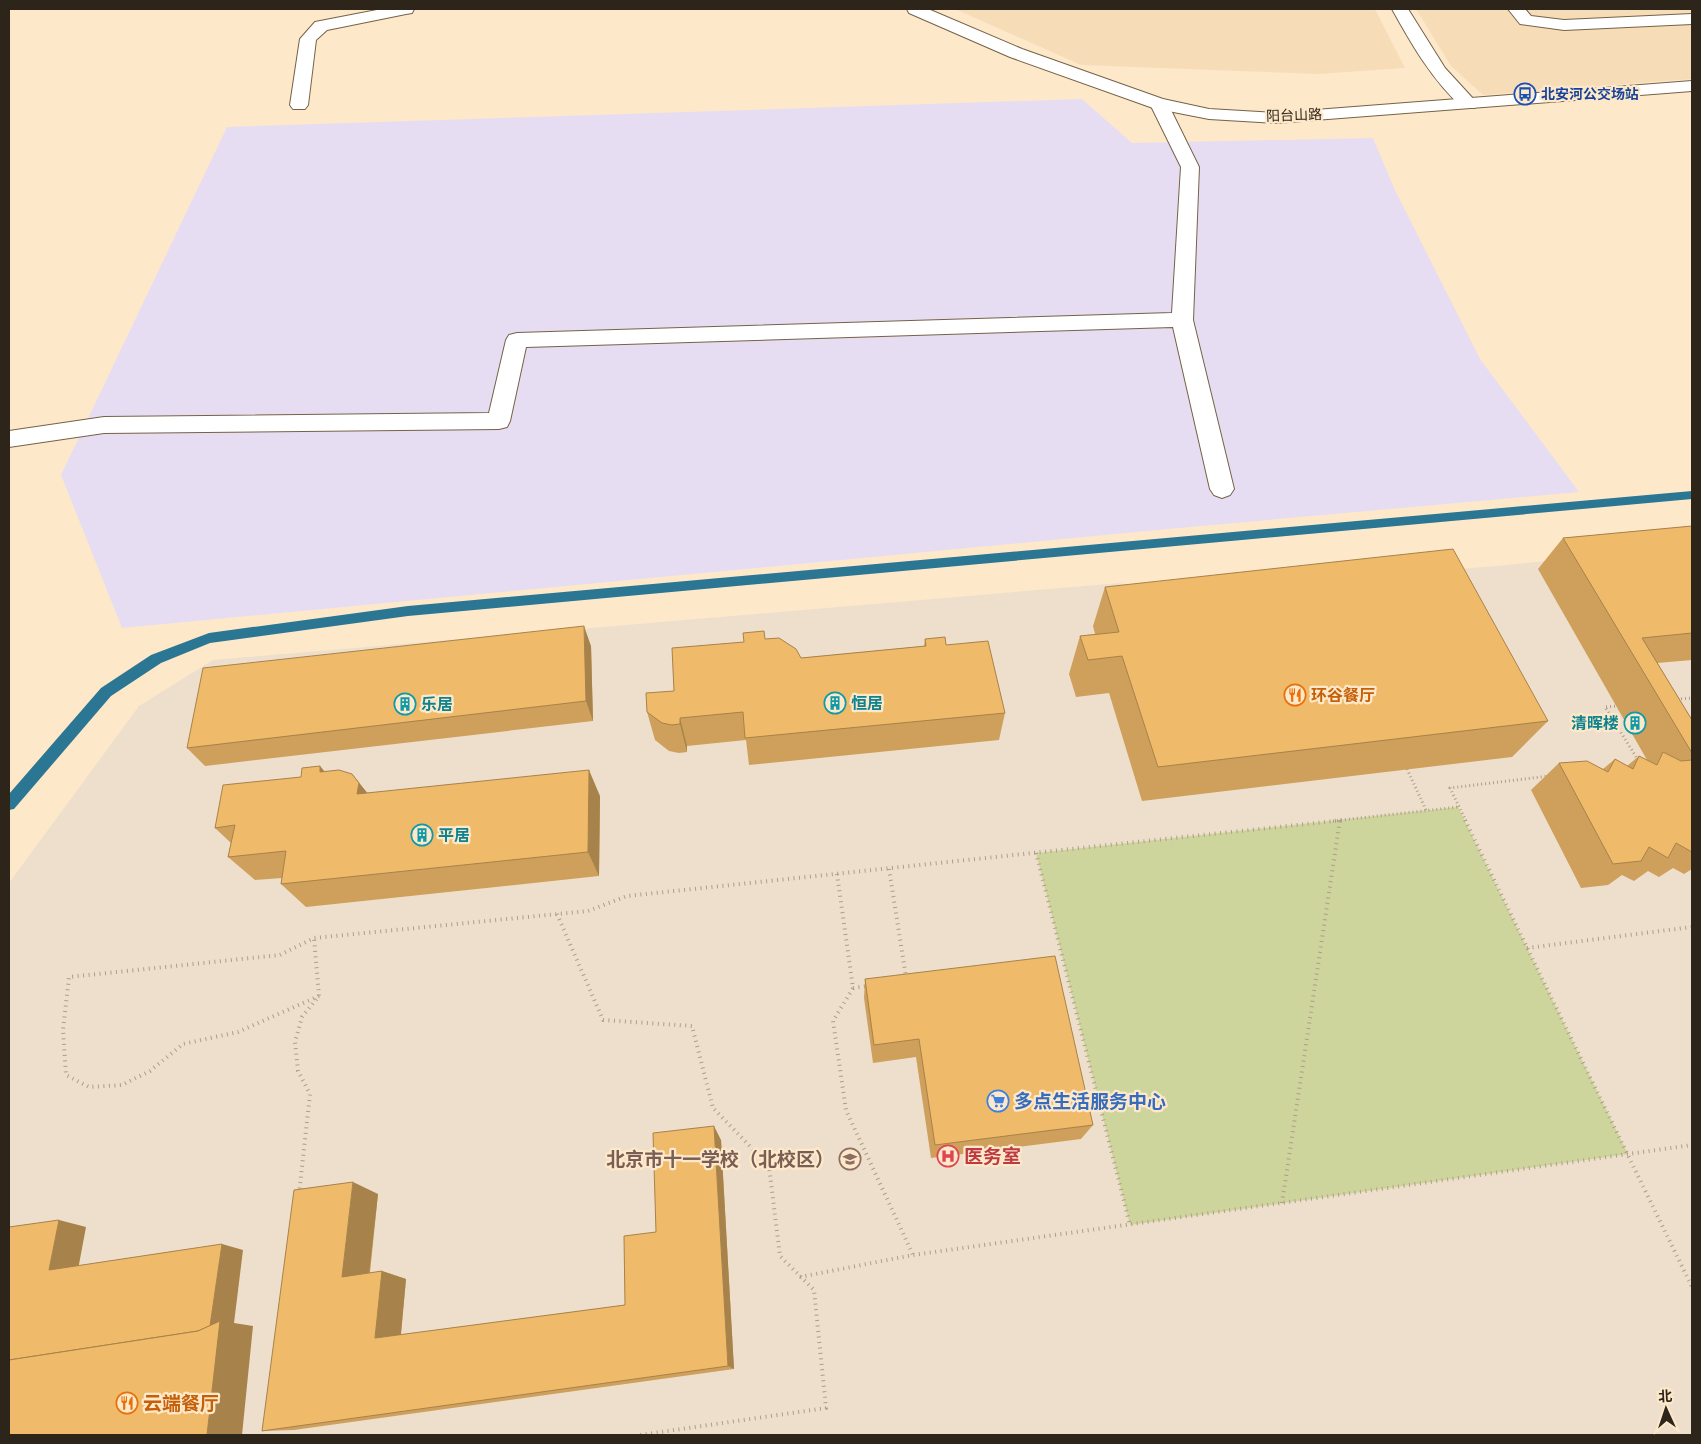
<svg xmlns="http://www.w3.org/2000/svg" width="1701" height="1444" font-family="Ubuntu,'Noto Sans SC',sans-serif">
	<style>
		.built { fill: #f7dcb8 }
		.industrial { fill: #e7ddf2 }
		.education { fill: #eedfcd }
		.green { fill: #cdd59d }
		.lines { fill: none; stroke-linecap: round; stroke-linejoin: round }
		.stream { fill: #2b7692; fill-rule: evenodd }
		.street-casing { stroke: #756247; stroke-width: 2 }
		.secondary-casing { stroke: #756247; stroke-width: 2 }
		.path-far1 { stroke: #ae9d86; stroke-width: 3; stroke-dasharray: 1 3; stroke-linecap: butt }
		.path { stroke: #ae9d86; stroke-width: 4; stroke-dasharray: 1 4.5; stroke-linecap: butt }
		.street { fill: #fff; fill-rule: evenodd }
		.secondary { fill: #fff; fill-rule: evenodd }
		.wall { fill: #cea05b }
		.shaded-wall { fill: #a7824a }
		.building { fill: #efba6a; stroke: #a7824a }
		.labels { text-anchor: middle; stroke-width: 4.5; stroke-linejoin: round; paint-order: stroke }
		.far-transit-label { font-size: 14px; font-weight: bold; fill: #164399; stroke: #fee8ca; text-anchor: start }
		.far-street-label { font-size: 14px; fill: #2e251a; stroke: #fee8ca }
		.food-label { font-size: 16px; font-weight: bold; fill: #c56008; stroke: #fee8ca; text-anchor: start }
		.culture-label { font-size: 16px; font-weight: bold; fill: #0d838f; stroke: #fee8ca; text-anchor: start }
		.near-shop-label { font-size: 19px; font-weight: bold; fill: #366cbe; stroke: #fee8ca; text-anchor: start }
		.near-health-label { font-size: 19px; font-weight: bold; fill: #be3a42; stroke: #fee8ca; text-anchor: start }
		.near-education-label { font-size: 19px; font-weight: bold; fill: #785e54; stroke: #fee8ca; text-anchor: end }
		.near-food-label { font-size: 19px; font-weight: bold; fill: #c56008; stroke: #fee8ca; text-anchor: start }
	</style>
	<rect width="100%" height="100%" fill="#fee8ca"/>
	<g class="built">
		<path d="M955,9H1375L1405,68L1318,74L1081,65Z"/>
		<path d="M1416,9H1692V79L1483,95L1451,66Z"/>
	</g>
	<path class="industrial" d="M1082,99L1132,143L1373,138L1394,188L1480,359L1579,492L1168,529L122,628L61,475L227,127Z"/>
	<path class="education" d="M1692,546V1435H9V883L139,706L213,660L1120,583L1153,592L1497,566Z"/>
	<path class="green" d="M1458,807L1628,1154L1130,1225L1036,853Z"/>
	<g class="lines">
		<path class="stream" d="M1692,491V499L408,616L210,643L161,663L111,696L14,809L9,810V794L101,688L151,655L209,633L408,606Z"/>
		<g class="street-casing">
			<g id="street">
				<path d="M382,9H414L412,13L406,14L327,30L316,40L308,105L305,109H293L290,105L300,39L315,22Z"/>
				<path d="M1392,9H1408L1445,68L1478,104L1475,108H1463C1432,80 1412,45 1392,9Z"/>
				<path d="M1508,9H1525L1531,16L1564,20L1692,14V24L1564,30L1520,24Z"/>
				<path d="M1159,99L1165,100L1168,104L1199,167L1193,320L1234,489L1230,495L1222,498L1214,495L1210,489L1173,327L526,347L510,421L507,427L499,429L104,433L9,447V431L104,417L489,413L506,340L509,335L517,333L1172,313L1181,167L1150,104L1153,100Z"/>
			</g>
		</g>
		<g class="secondary-casing">
			<path id="secondary" d="M907,9H928L1022,49L1163,99L1209,109L1276,113L1692,81V91L1276,123L1209,119L1153,108L1010,57L909,13Z"/>
		</g>
		<g class="path-far1">
			<path d="M1677,699L1692,698"/>
			<path d="M1619,706L1605,707L1638,760"/>
			<path d="M1407,769L1426,810"/>
			<path d="M1333,821L1458,807"/>
			<path d="M1340,821V819"/>
			<path d="M1466,821L1450,788L1549,776"/>
		</g>
		<g class="path">
			<path d="M1465,820L1692,1287"/>
			<path d="M1036,853L1130,1225"/>
			<path d="M889,869L906,977"/>
			<path d="M837,874L853,988L833,1021L846,1110L913,1255"/>
			<path d="M557,914L603,1020L692,1026L713,1108L769,1166L780,1256L814,1290L826,1408L640,1435"/>
			<path d="M1527,948L1692,927"/>
			<path d="M853,988L867,986"/>
			<path d="M319,996L238,1032L183,1044L150,1071L122,1085L89,1087L66,1075L63,1030L69,977L280,955L314,938L588,911L627,896L1344,820"/>
			<path d="M299,1194L310,1094L298,1071L295,1042L302,1017L319,996L314,938"/>
			<path d="M1282,1203L1340,820"/>
			<path d="M800,1277L913,1255L1692,1145"/>
		</g>
		<use href="#street" class="street"/>
		<use href="#secondary" class="secondary"/>
	</g>
	<g class="wall">
		<path d="M1692,526V660L1657,663L1692,720V869L1684,874L1673,868L1659,877L1648,871L1634,881L1622,875L1608,885L1581,888L1531,790L1559,763L1603,769L1615,759L1627,766L1639,756L1647,760L1538,569L1563,538Z"/>
		<path d="M1105,587L1548,721L1512,757L1142,801L1109,693L1076,697L1069,674L1080,636L1095,634L1093,626Z"/>
		<path d="M765,639L801,658L924,646L925,639L946,645L1005,713L999,740L749,765L746,740L687,746V752L679,753L669,751L655,740L647,712L744,642Z"/>
		<path d="M591,646L593,721L205,766L187,748Z"/>
		<path d="M325,771L352,774L367,793L600,796L599,876L306,907L281,884L282,878L255,880L228,857L231,843L215,828L301,777Z"/>
		<path d="M865,979L1093,1125L1081,1139L931,1158L916,1057L873,1063L864,998Z"/>
		<path d="M721,1140L734,1369L294,1430L262,1431L378,1194L370,1273L382,1271L406,1279L401,1335L625,1305L656,1232Z"/>
	</g>
	<g class="shaded-wall">
		<path d="M584,626L591,646L593,721L586,701Z"/>
		<path d="M680,718L687,746V752L680,724Z"/>
		<path d="M320,766L342,792L320,772Z"/>
		<path d="M589,770L600,796L599,876L588,852Z"/>
		<path d="M352,774L373,800L357,794Z"/>
		<path d="M714,1126L721,1140L734,1369L728,1366Z"/>
		<path d="M353,1182L378,1194L368,1284L342,1277Z"/>
		<path d="M59,1220L86,1227L77,1275L49,1270Z"/>
		<path d="M222,1244L243,1250L234,1323L253,1326L242,1435H207L209,1332Z"/>
		<path d="M382,1271L406,1279L400,1343L375,1338Z"/>
	</g>
	<g class="building">
		<path d="M1692,526V633L1642,638L1692,720V753L1563,538Z"/>
		<path d="M1453,549L1548,721L1158,767L1122,656L1088,660L1080,636L1119,632L1105,587Z"/>
		<path d="M584,626L586,701L187,748L203,668Z"/>
		<path d="M764,631L765,639L779,638L796,649L801,658L926,646L925,639L945,637L946,645L988,641L1005,713L745,738L743,712L680,718V724L672,725L662,723L647,712L646,693L674,691L672,648L744,642L743,633Z"/>
		<path d="M1663,752L1681,761L1692,760V852L1676,843L1668,858L1649,847L1641,861L1613,864L1559,763L1587,761L1608,772L1615,759L1633,769L1639,756L1657,765Z"/>
		<path d="M320,766V772L339,770L352,774L359,783L357,794L589,770L588,852L281,884L286,851L228,857L235,825L215,828L223,785L301,777L302,768Z"/>
		<path d="M1055,956L1093,1125L935,1145L919,1039L874,1045L865,979Z"/>
		<path d="M714,1126L728,1366L262,1431L294,1190L353,1182L342,1277L382,1271L375,1338L625,1305L624,1236L656,1232L653,1133Z"/>
		<path d="M59,1220L49,1270L222,1244L210,1326L198,1331L9,1360V1227Z"/>
		<path d="M220,1321L207,1435H9V1360L198,1331Z"/>
	</g>
	<defs>
		<g id="bus-ring" transform="scale(1.125)"><circle r="9.5" fill="#fee8ca" stroke="#1a4fb4" stroke-width="1.5"/><path d="M-5-6H5V4H4V6H2V4H-2V6H-4V4H-5ZM-3.5-4V0h7V-4ZM-3.5 1.2v1.5H-2V1.2ZM2 1.2v1.5H3.5V1.2Z" fill="#1a4fb4"/></g>
		<g id="restaurant-ring" transform="scale(1.125)"><circle r="9.5" fill="#fee8ca" stroke="#e8710a" stroke-width="1.5"/><path d="M-5-6h1v4h1v-4h1v4h1v-4h1v5L-1.5 .5V6h-2V.5L-5-1ZM5-6V6H3V1.5H1.5Q1.5-4 5-6Z" fill="#e8710a"/></g>
		<g id="building-ring" transform="scale(1.125)"><circle r="9.5" fill="#fee8ca" stroke="#0f9aa8" stroke-width="1.5"/><path d="M-4-6H4V6H1V3H-1V6H-4ZM-2.5-4.3h1.7v1.8h-1.7ZM.8-4.3h1.7v1.8H.8ZM-2.5-1h1.7V.8h-1.7ZM.8-1h1.7V.8H.8Z" fill="#0f9aa8"/></g>
		<g id="supermarket-ring" transform="scale(1.125)"><circle r="9.5" fill="#fee8ca" stroke="#3f7fe0" stroke-width="1.5"/><path d="M-6-5.5h2.5l.6 2H6L4.5 2H-2.5L-4.4-4H-6ZM-1.5 3.2a1.3 1.3 0 1 0 .1 0ZM3 3.2a1.3 1.3 0 1 0 .1 0Z" fill="#3f7fe0"/></g>
		<g id="hospital-ring" transform="scale(1.125)"><circle r="9.5" fill="#fee8ca" stroke="#e0444e" stroke-width="1.5"/><path d="M-5-5h3v3.5h4V-5h3V5h-3V1.5h-4V5h-3Z" fill="#e0444e"/></g>
		<g id="school-ring" transform="scale(1.125)"><circle r="9.5" fill="#fee8ca" stroke="#8d6e63" stroke-width="1.5"/><path d="M0-5L7-2L0 1L-7-2ZM-4 1L0 2.5L4 1V4Q0 6-4 4Z" fill="#8d6e63"/></g>
	</defs>
	<g fill-rule="evenodd">
		<use href="#bus-ring" x="1525" y="94"/>
		<use href="#restaurant-ring" x="1295" y="695"/>
		<use href="#building-ring" x="835" y="703"/>
		<use href="#building-ring" x="405" y="704"/>
		<use href="#building-ring" x="1635" y="723"/>
		<use href="#building-ring" x="422" y="835"/>
		<use href="#supermarket-ring" x="998" y="1101"/>
		<use href="#hospital-ring" x="948" y="1156"/>
		<use href="#school-ring" x="850" y="1159"/>
		<use href="#restaurant-ring" x="127" y="1403"/>
	</g>
	<g class="labels">
		<g class="far-transit-label">
			<text x="1541" y="99">北安河公交场站</text>
		</g>
		<g class="far-street-label">
			<text transform="translate(1294 115) rotate(-2)" y="5">阳台山路</text>
		</g>
		<g class="food-label">
			<text x="1311" y="701">环谷餐厅</text>
		</g>
		<g class="culture-label">
			<text x="851" y="709">恒居</text>
			<text x="421" y="710">乐居</text>
			<text x="1619" y="729" text-anchor="end">清晖楼</text>
			<text x="438" y="841">平居</text>
		</g>
		<g class="near-shop-label">
			<text x="1014" y="1108">多点生活服务中心</text>
		</g>
		<g class="near-health-label">
			<text x="964" y="1163">医务室</text>
		</g>
		<g class="near-education-label">
			<text x="834" y="1166">北京市十一学校（北校区）</text>
		</g>
		<g class="near-food-label">
			<text x="143" y="1410">云端餐厅</text>
		</g>
	</g>
	<rect width="1701" height="1444" fill="none" stroke="#2e251a" stroke-width="20"/>
	<g transform="translate(1666 1409) rotate(357)" stroke="#fee8ca" stroke-width="4" paint-order="stroke">
	<path d="M0-4L9 19L0 12L-9 19Z" fill="#2e251a"/>
	<text y="-8" font-size="14" font-weight="bold" text-anchor="middle" fill="#2e251a">北</text>
	</g>
</svg>
